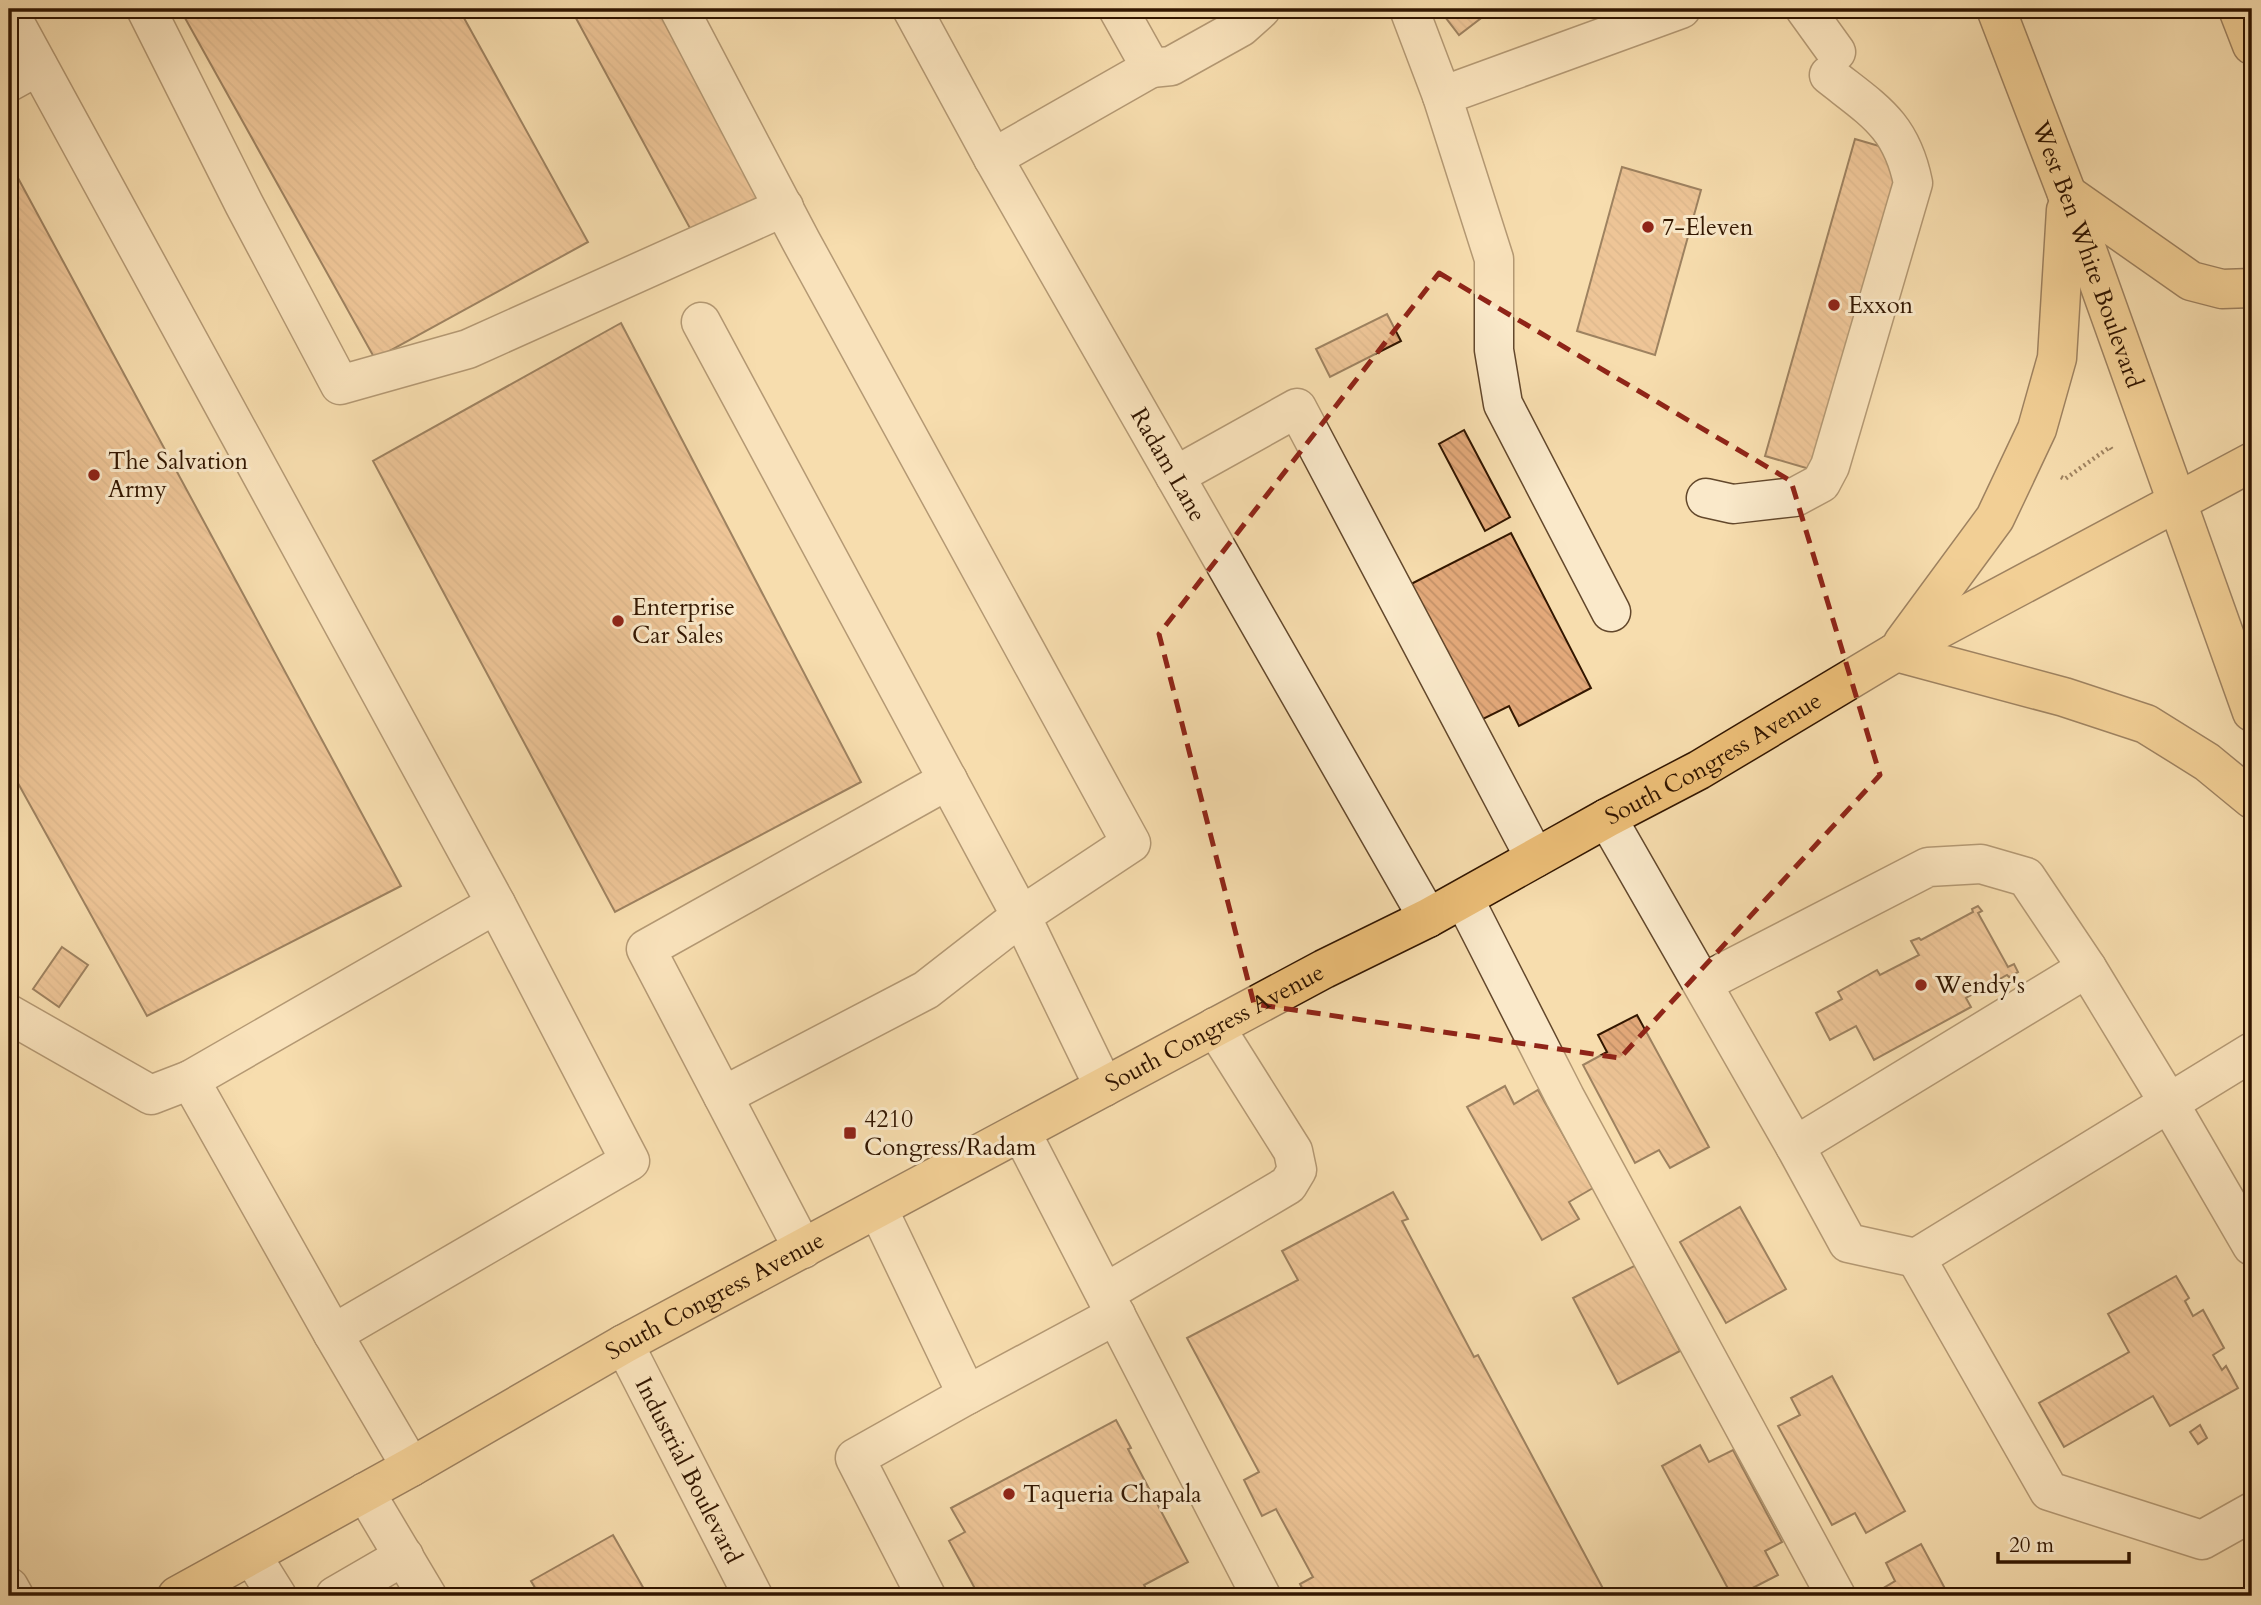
<svg xmlns="http://www.w3.org/2000/svg" width="2261" height="1605" font-family="Cardo,serif">
	<style>
		.building { fill: url(#building-back-hatch); stroke: #321600; stroke-width: 2 }
		.lines { fill: none; stroke-linecap: round; stroke-linejoin: round }
		.minor-casing { stroke: #63482c; stroke-width: 41 }
		.major-casing { stroke: #321600; stroke-width: 41 }
		.highway-casing { stroke: #321600; stroke-width: 41 }
		.path { stroke: #321600; stroke-width: 4.5; stroke-dasharray: 2 3.5; stroke-linecap: butt }
		.minor { stroke: #fae9ca; stroke-width: 38 }
		.major { stroke: #ecbe77; stroke-width: 38 }
		.highway { stroke: #ecbe77; stroke-width: 38 }
		.marked { fill: none; stroke: #8f2418; stroke-width: 5; stroke-dasharray: 14 9; stroke-linejoin: round }
		.poi-dot { fill: #8f2418; stroke: #fae9ca; stroke-width: 2.5 }
		.labels { text-anchor: middle; stroke-width: 6; stroke-linejoin: round; paint-order: stroke }
		.poi-label { font-size: 24px; fill: #321600; stroke: #fae9ca; text-anchor: start }
		.street-label { font-size: 24px; fill: #321600; stroke: #fae9ca }
	</style>
	<defs>
		<pattern id="building-back-hatch" width="6" height="6" patternUnits="userSpaceOnUse" patternTransform="scale(1.75)"><rect width="6" height="6" fill="#e3a97a"/><path d="M-1 5l2 2M0 0l6 6M5-1l2 2" fill="none" stroke="#c39168"/></pattern>
	</defs>
	<rect width="100%" height="100%" fill="#f7ddae"/>
	<filter id="stains"><feTurbulence type="fractalNoise" baseFrequency=".00286" numOctaves="4"/><feColorMatrix values="0 0 0 0 .2 0 0 0 0 .09 0 0 0 0 .02 0 0 0 .5 -.17"/></filter>
	<radialGradient id="worn" r=".72"><stop offset=".6" stop-color="#630" stop-opacity="0"/><stop offset="1" stop-color="#630" stop-opacity=".3"/></radialGradient>
	<g class="building">
		<path d="M180,9H459L588,242L375,359Z"/>
		<path d="M571,9H661L767,205L698,243Z"/>
		<path d="M1439,9H1493L1459,35Z"/>
		<path d="M1855,139L1903,153L1813,470L1765,456Z"/>
		<path d="M1622,167L1701,190L1655,355L1577,331Z"/>
		<path d="M18,178L401,886L147,1016L9,767V183Z"/>
		<path d="M1387,314L1401,341L1330,377L1316,349Z"/>
		<path d="M621,323L861,782L615,912L373,461Z"/>
		<path d="M1464,430L1510,517L1485,531L1439,444Z"/>
		<path d="M1511,533L1591,688L1519,726L1509,706L1481,720L1411,584Z"/>
		<path d="M1978,906L1982,911L1978,913L2008,967L2014,964L2018,972L2009,977L2007,975L1966,998L1971,1007L1874,1060L1856,1026L1830,1040L1816,1013L1842,999L1838,992L1877,970L1880,975L1919,955L1911,941L1919,938L1921,940L1973,912L1972,909Z"/>
		<path d="M62,947L88,965L59,1007L33,989Z"/>
		<path d="M1637,1015L1709,1147L1670,1168L1659,1150L1635,1163L1583,1065L1607,1052L1598,1035Z"/>
		<path d="M1505,1086L1514,1104L1538,1090L1593,1188L1569,1202L1579,1219L1542,1240L1467,1107Z"/>
		<path d="M1393,1192L1408,1219L1402,1221L1474,1357L1478,1355L1607,1596H1306L1300,1584L1313,1577L1276,1509L1262,1516L1244,1480L1259,1472L1187,1338L1298,1280L1282,1251Z"/>
		<path d="M1740,1207L1786,1289L1726,1323L1680,1242Z"/>
		<path d="M1636,1265L1680,1351L1618,1384L1573,1298Z"/>
		<path d="M2176,1276L2189,1298L2185,1301L2193,1316L2203,1310L2224,1348L2213,1355L2222,1370L2226,1366L2238,1388L2170,1426L2153,1396L2064,1447L2039,1403L2129,1352L2108,1314Z"/>
		<path d="M1832,1376L1905,1511L1866,1533L1855,1513L1832,1525L1778,1426L1800,1415L1791,1398Z"/>
		<path d="M1116,1420L1131,1448L1128,1449L1188,1562L1144,1585L1150,1596H979L949,1541L965,1532L951,1508Z"/>
		<path d="M2200,1425L2207,1438L2198,1444L2190,1432Z"/>
		<path d="M1700,1445L1709,1462L1733,1450L1782,1542L1765,1551L1778,1575L1737,1596H1732L1662,1466Z"/>
		<path d="M613,1535L648,1596H575L574,1594L570,1596H540L531,1581Z"/>
		<path d="M1921,1544L1949,1596H1870L1895,1581L1886,1563Z"/>
	</g>
	<g class="lines">
		<g class="minor-casing">
			<g id="minor">
				<path d="M146,9L244,204L340,385L468,349L784,207"/>
				<path d="M679,9L801,241L1131,843L1021,916L1104,1087"/>
				<path id="s1" d="M912,9L993,158L1428,918"/>
				<path d="M1409,9L1442,96"/>
				<path d="M1805,9L1836,52"/>
				<path d="M9,12L496,904L190,1080L333,1334L411,1467"/>
				<path d="M1151,68L1171,66L1241,27L1261,9"/>
				<path d="M9,82L38,66"/>
				<path d="M993,158L1151,68L1118,9"/>
				<path d="M701,322L1021,916L926,990L723,1096"/>
				<path d="M1175,476L1297,408L1535,858"/>
				<path d="M1706,498L1733,504L1795,497L1821,483L1830,466L1913,183C1901,124 1873,110 1829,75"/>
				<path d="M1611,612L1503,404L1494,350V259L1442,96L1681,9"/>
				<path d="M1607,818L1795,1146L2087,968L2169,1103L2252,1246"/>
				<path d="M1464,899L1565,1097L1836,1596"/>
				<path d="M1703,983L1928,867L1981,864L2026,877L2087,968"/>
				<path d="M9,1014L151,1095L190,1080"/>
				<path d="M2252,1052L1916,1258L2049,1491L2202,1540L2252,1512"/>
				<path d="M1021,1132L1261,1596"/>
				<path d="M1795,1146L1848,1243L1916,1258"/>
				<path d="M878,1209L967,1395L855,1458L926,1596"/>
				<path d="M803,1249L646,949L948,780"/>
				<path d="M1105,1293L1288,1185L1297,1170L1293,1151L1215,1027"/>
				<path d="M333,1334L630,1161L496,904"/>
				<path id="s2" d="M624,1344L753,1596"/>
				<path d="M967,1395L1116,1315"/>
				<path d="M365,1492L427,1596"/>
				<path d="M252,1556L277,1596"/>
				<path d="M9,1587L14,1596"/>
				<path d="M335,1596L404,1556"/>
			</g>
		</g>
		<g class="major-casing">
			<g id="major">
				<path id="s3" d="M1996,9L2067,194L2252,712"/>
				<path d="M2067,194L2191,281L2222,289L2252,288"/>
				<path d="M1903,643L1995,518L2037,429L2057,358L2066,210"/>
				<path d="M1896,652L2064,697L2146,724L2207,762L2252,799"/>
				<path id="s4" d="M177,1596L411,1467L624,1344L1324,969L1428,918L1607,818L1699,770L1896,652L2252,462"/>
			</g>
		</g>
		<g class="highway-casing">
			<path id="highway" d="M2238,9L2252,45"/>
		</g>
		<path class="path" d="M2061,477L2065,479L2110,447L2112,450"/>
		<use href="#minor" class="minor"/>
		<use href="#major" class="major"/>
		<use href="#highway" class="highway"/>
	</g>
	<path d="M0 0H2261V1605H0ZM1439,273L1791,481L1880,775L1620,1058L1254,1004L1159,634Z" fill="#f7ddae" fill-opacity=".55" fill-rule="evenodd"/>
	<path class="marked" d="M1439,273L1791,481L1880,775L1620,1058L1254,1004L1159,634Z"/>
	<g class="poi-dot">
		<circle cx="1648" cy="227" r="7"/>
		<circle cx="1834" cy="305" r="7"/>
		<circle cx="94" cy="475" r="7"/>
		<circle cx="618" cy="621" r="7"/>
		<circle cx="1921" cy="985" r="7"/>
		<rect x="843" y="1126" width="14" height="14" rx="3.5"/>
		<circle cx="1009" cy="1494" r="7"/>
	</g>
	<g class="labels">
		<g class="poi-label">
			<text x="1662" y="235">7-Eleven</text>
			<text x="1848" y="313">Exxon</text>
			<text x="108" y="469">The Salvation<tspan x="108" dy="28">Army</tspan></text>
			<text x="632" y="615">Enterprise<tspan x="632" dy="28">Car Sales</tspan></text>
			<text x="1935" y="993">Wendy's</text>
			<text x="864" y="1127">4210<tspan x="864" dy="28">Congress/Radam</tspan></text>
			<text x="1023" y="1502">Taqueria Chapala</text>
		</g>
		<g class="street-label">
			<text dy="8" stroke="none"><textPath href="#s3" startOffset="262">West Ben White Boulevard</textPath></text>
			<text dy="8" stroke="none"><textPath href="#s1" startOffset="523">Radam Lane</textPath></text>
			<text dy="8" stroke="none"><textPath href="#s4" startOffset="1750">South Congress Avenue</textPath></text>
			<text dy="8" stroke="none"><textPath href="#s4" startOffset="1183">South Congress Avenue</textPath></text>
			<text dy="8" stroke="none"><textPath href="#s4" startOffset="616">South Congress Avenue</textPath></text>
			<text dy="8" stroke="none"><textPath href="#s2" startOffset="142">Industrial Boulevard</textPath></text>
		</g>
	</g>
	<rect width="2261" height="1605" fill="none" stroke="#f7ddae" stroke-width="35"/>
	<rect x="10" y="10" width="2240" height="1584" fill="none" stroke="#321600" stroke-width="3.5"/>
	<rect x="18" y="18" width="2226" height="1570" fill="none" stroke="#321600" stroke-width="2"/>
	<path d="M1998 1552v10h131v-10" fill="none" stroke="#321600" stroke-width="3.5"/>
	<text x="2009" y="1552" font-size="21" fill="#321600" stroke="#fae9ca" stroke-width="5" paint-order="stroke">20 m</text>
	<rect width="100%" height="100%" filter="url(#stains)"/>
	<rect width="100%" height="100%" fill="url(#worn)"/>
</svg>
